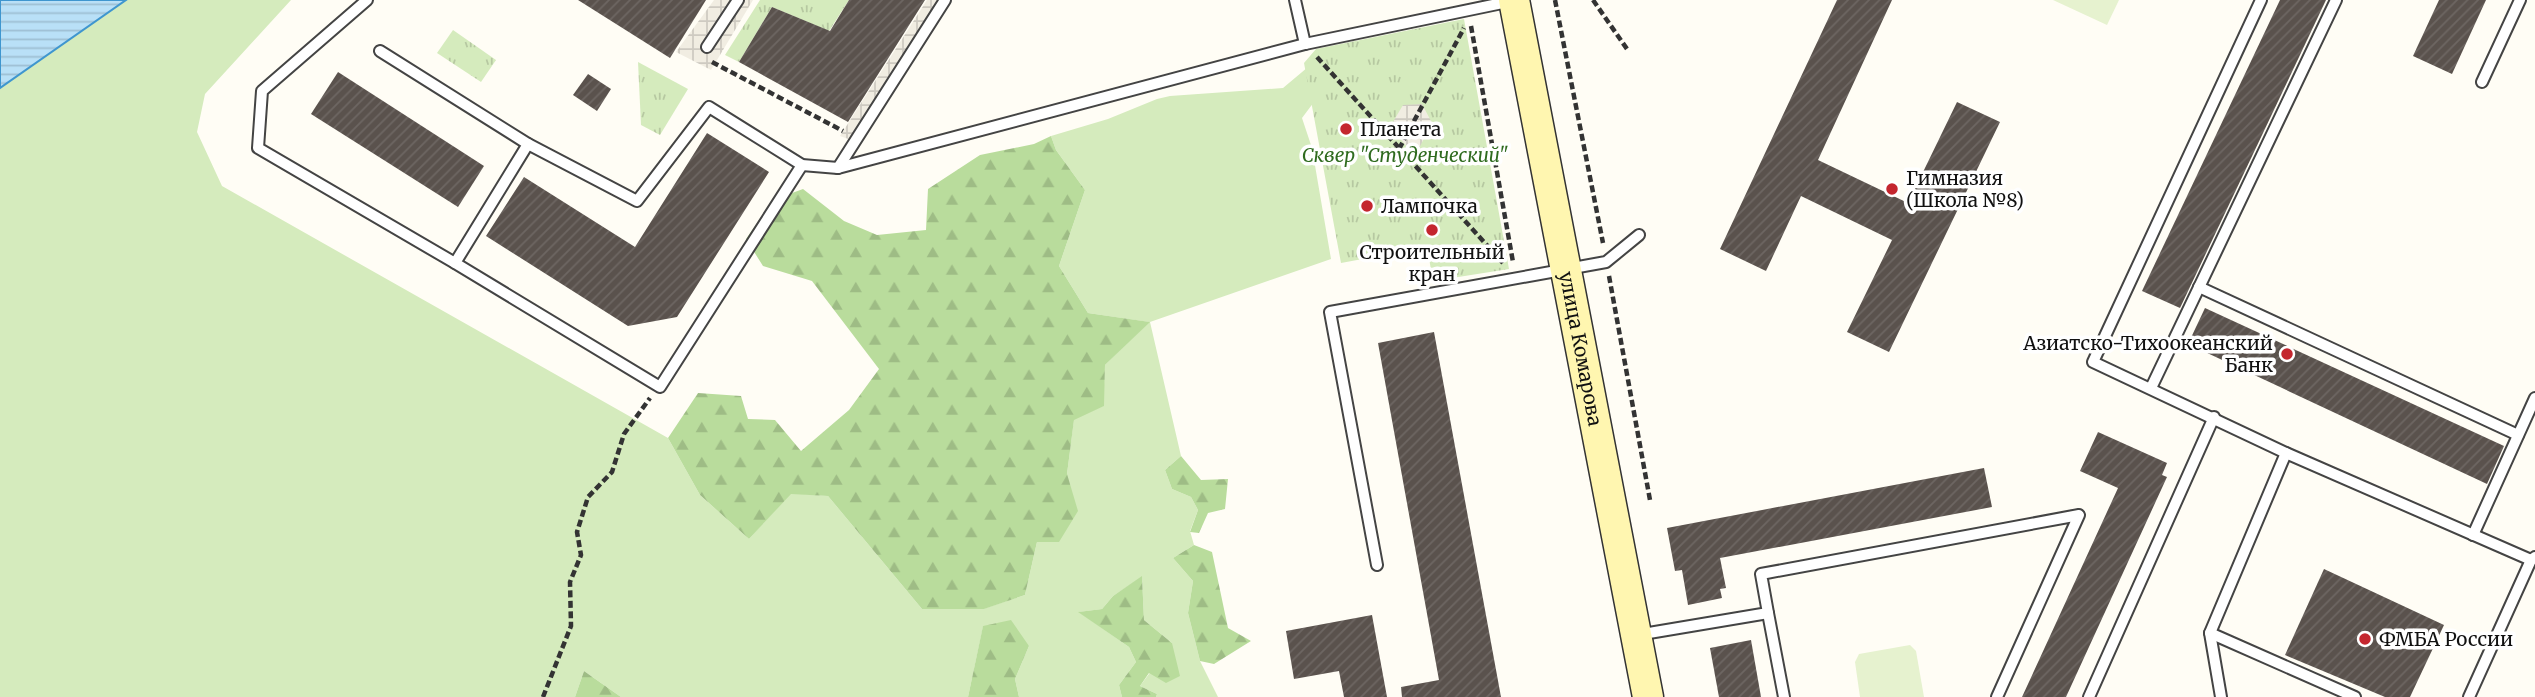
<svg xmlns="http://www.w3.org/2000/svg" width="2535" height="697" font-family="Merriweather,serif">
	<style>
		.grass { fill: #d5ebbd }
		.forest { fill: url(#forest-firs) }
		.park { fill: url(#park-tufts) }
		.pitch { fill: #e6f2cf }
		.plaza { fill: url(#plaza-grid) }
		.water { fill: url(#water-rules); stroke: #3f96cf; stroke-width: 2 }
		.building { fill: url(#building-hatch) }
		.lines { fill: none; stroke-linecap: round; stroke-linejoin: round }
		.lane-casing { stroke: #444; stroke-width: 14 }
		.secondary-casing { stroke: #333; stroke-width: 33 }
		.path { stroke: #333; stroke-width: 4.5; stroke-dasharray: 7 3.5; stroke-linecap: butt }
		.lane { stroke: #fff; stroke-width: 10 }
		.secondary { stroke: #fff6b0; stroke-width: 30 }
		.poi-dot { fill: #c4262e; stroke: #fff; stroke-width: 2.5 }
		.labels { text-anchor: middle; stroke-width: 7; stroke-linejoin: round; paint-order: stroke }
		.poi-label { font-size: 19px; fill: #111; stroke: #fff; text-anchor: start }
		.park-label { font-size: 19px; font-style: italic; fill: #2f6b1f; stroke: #fff }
		.street-label { font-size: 19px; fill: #111; stroke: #fff }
	</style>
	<defs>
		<pattern id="forest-firs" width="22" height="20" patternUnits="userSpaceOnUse" patternTransform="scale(1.75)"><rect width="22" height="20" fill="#b9dc9c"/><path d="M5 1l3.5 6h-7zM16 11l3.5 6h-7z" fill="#9ebc85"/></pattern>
		<pattern id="park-tufts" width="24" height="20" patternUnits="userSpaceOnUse" patternTransform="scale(1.75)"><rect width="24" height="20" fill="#d5ebbd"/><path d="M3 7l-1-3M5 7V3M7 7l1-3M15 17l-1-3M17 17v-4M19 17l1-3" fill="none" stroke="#b6c8a1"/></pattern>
		<pattern id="plaza-grid" width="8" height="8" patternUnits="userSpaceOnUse" patternTransform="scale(1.75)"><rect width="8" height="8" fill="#f1ede2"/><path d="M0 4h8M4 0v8" fill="none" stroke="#cecac1"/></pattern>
		<pattern id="water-rules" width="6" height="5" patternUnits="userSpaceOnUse" patternTransform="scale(1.75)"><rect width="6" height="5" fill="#b9e0f7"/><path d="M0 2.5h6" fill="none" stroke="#9ebfd3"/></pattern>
		<pattern id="building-hatch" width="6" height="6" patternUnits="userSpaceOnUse" patternTransform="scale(1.75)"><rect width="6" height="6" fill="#5a524d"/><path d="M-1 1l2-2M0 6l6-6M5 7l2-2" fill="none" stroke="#6d6662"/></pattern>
	</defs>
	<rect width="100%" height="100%" fill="#fffdf5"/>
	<path class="grass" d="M126,0H291L205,94L197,132L222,186L668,438L700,495L749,539L791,493L828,496L922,609H983L1025,595L1037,542L1067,474L1074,419L1103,406L1105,365L1149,322L1088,313L1059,266L1085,190L1056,150L1051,136L1108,119L1157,99L1170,96L1283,88L1314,62L1329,82L1302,118L1312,148L1331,259L1150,322L1181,456L1165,470L1172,489L1191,497L1198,510L1190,531L1194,545L1173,558L1193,581L1188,613L1200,661L1218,697H1156L1157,694L1140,686L1172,643L1144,620L1142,577L1113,596L1102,609L1079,612L1129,647L1136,662L1119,685L1122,697H1019L1015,679L1029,646L983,627L968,697H621L584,671L575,697H0V88Z"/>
	<g class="forest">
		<path d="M1051,136L1056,150L1085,190L1059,266L1088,313L1150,322L1105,365L1104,406L1074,420L1067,474L1078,511L1059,542H1037L1025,595L984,609H922L828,496L791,494L749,539L700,495L668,438L698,393L741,396L748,419L775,420L801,451L849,410L879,369L812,281L763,266L746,239L773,200L803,189L844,221L877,235L926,230L928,189L980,155L1034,144Z"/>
		<path d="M1181,456L1201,480L1228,479L1225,509L1208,513L1199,533L1190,532L1198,510L1191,497L1172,489L1165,470Z"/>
		<path d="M1194,545L1212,552L1228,628L1251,641L1214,664L1200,661L1188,613L1193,581L1173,558Z"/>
		<path d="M1142,576L1144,620L1172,643L1180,676L1166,683L1149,673L1140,686L1157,694L1156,697H1122L1119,685L1136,662L1129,647L1078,612L1102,609L1113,596Z"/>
		<path d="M1011,620L1029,646L1015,679L1019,697H968L983,626Z"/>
		<path d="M584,671L621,697H575Z"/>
	</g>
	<g class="park">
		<path d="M760,0H849L829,31L772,7L739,62L725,55Z"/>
		<path d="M1464,19L1509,269L1433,281L1427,247L1341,263L1304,63L1316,49Z"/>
		<path d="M453,30L496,60L481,82L437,53Z"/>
		<path d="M638,62L688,89L660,135L641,125Z"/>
	</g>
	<g class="pitch">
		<path d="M2053,0H2119L2107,25Z"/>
		<path d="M1910,645L1916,651L1924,697H1860L1855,662L1859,654Z"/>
	</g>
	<g class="plaza">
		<path d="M714,0H753L711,70L676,52Z"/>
		<path d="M927,0H940L851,140L840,136Z"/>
		<path d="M1422,104L1432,123L1415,156L1390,127L1403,105Z"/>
	</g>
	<path class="water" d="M0,0H126L0,88Z"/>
	<g class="building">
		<path d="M578,0H706L670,58Z"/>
		<path d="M849,0H925L848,122L739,62L772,7L830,31Z"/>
		<path d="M1837,0H1892L1818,160L1908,203L1957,102L2000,122L1889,352L1847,332L1892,240L1801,196L1766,271L1720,249Z"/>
		<path d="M2280,0H2326L2180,308L2142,291Z"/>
		<path d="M2439,0H2486L2452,74L2413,56Z"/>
		<path d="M338,72L484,166L458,207L311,114Z"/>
		<path d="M588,74L611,89L597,111L573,95Z"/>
		<path d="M707,133L769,172L677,317L628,326L486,236L524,177L635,247Z"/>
		<path d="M2205,308L2504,446L2487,484L2188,344Z"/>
		<path d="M1434,332L1501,697H1402L1401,687L1439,680L1378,343Z"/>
		<path d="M2098,432L2167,463L2162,475L2167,477L2066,697H2022L2118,488L2080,471Z"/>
		<path d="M1984,468L1992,507L1720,558L1726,588L1720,589L1722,598L1688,605L1682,570L1675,571L1667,528Z"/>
		<path d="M2324,569L2444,625L2410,697H2385L2285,655Z"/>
		<path d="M1372,615L1387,697H1344L1339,671L1294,679L1286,631Z"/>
		<path d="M1751,640L1761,697H1719L1710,648Z"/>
	</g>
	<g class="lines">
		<g class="lane-casing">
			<g id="lane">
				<path d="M367,0L262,91L258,148L455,263"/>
				<path d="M1295,0L1305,44"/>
				<path d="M2261,0L2093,362L2286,453L2531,560"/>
				<path d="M707,47L738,0"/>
				<path d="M380,51L528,144L637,201L709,107L802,165L838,168L1305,44L1512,1"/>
				<path d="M2482,82L2520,0"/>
				<path d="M528,144L455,263L660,387L802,165"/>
				<path d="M838,168L945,0"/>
				<path d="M2199,287L2518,435"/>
				<path d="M2151,388L2336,0"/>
				<path d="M2473,535L2535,398"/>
				<path d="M1377,565L1330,312L1606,262L1639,235"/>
				<path d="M1768,613L1784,697"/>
				<path d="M2210,633L2355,697"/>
				<path d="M1637,635L1768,613L1761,574L2079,515L1997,697"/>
				<path d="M2089,697L2214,417"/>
				<path d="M2221,697L2210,633L2286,453"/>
				<path d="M2469,697L2531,560L2535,557"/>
			</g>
		</g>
		<g class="secondary-casing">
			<g id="secondary">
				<path id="s1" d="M1514,0L1648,697"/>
			</g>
		</g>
		<g class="path">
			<path d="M1555,0L1603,243"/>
			<path d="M1593,0L1627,49"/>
			<path d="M1471,26L1513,262"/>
			<path d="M1317,57L1503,263"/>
			<path d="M712,62L843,131"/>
			<path d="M1399,149L1464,28"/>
			<path d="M1609,276L1650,500"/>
			<path d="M543,697L571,626L570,582L581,555L577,532L588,497L612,472L624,434L650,398"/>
		</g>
		<use href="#lane" class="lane"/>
		<use href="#secondary" class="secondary"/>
	</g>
	<g class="poi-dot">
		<circle cx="1346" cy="129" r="7"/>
		<circle cx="1892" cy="189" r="7"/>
		<circle cx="1367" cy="206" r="7"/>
		<circle cx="1432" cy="230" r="7"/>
		<circle cx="2287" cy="354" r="7"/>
		<circle cx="2365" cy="639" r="7"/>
	</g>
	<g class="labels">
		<g class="poi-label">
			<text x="1360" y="136">Планета</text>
			<text x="1906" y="185">Гимназия<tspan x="1906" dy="22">(Школа №8)</tspan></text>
			<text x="1381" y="213">Лампочка</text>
			<text x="1432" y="259" text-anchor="middle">Строительный<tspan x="1432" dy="22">кран</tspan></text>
			<text x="2273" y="350" text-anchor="end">Азиатско-Тихоокеанский<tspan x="2273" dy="22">Банк</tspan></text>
			<text x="2379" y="646">ФМБА России</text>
		</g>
		<g class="park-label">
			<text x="1405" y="162">Сквер "Студенческий"</text>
		</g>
		<g class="street-label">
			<text dy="7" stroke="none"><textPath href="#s1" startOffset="355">улица Комарова</textPath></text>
		</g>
	</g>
</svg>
